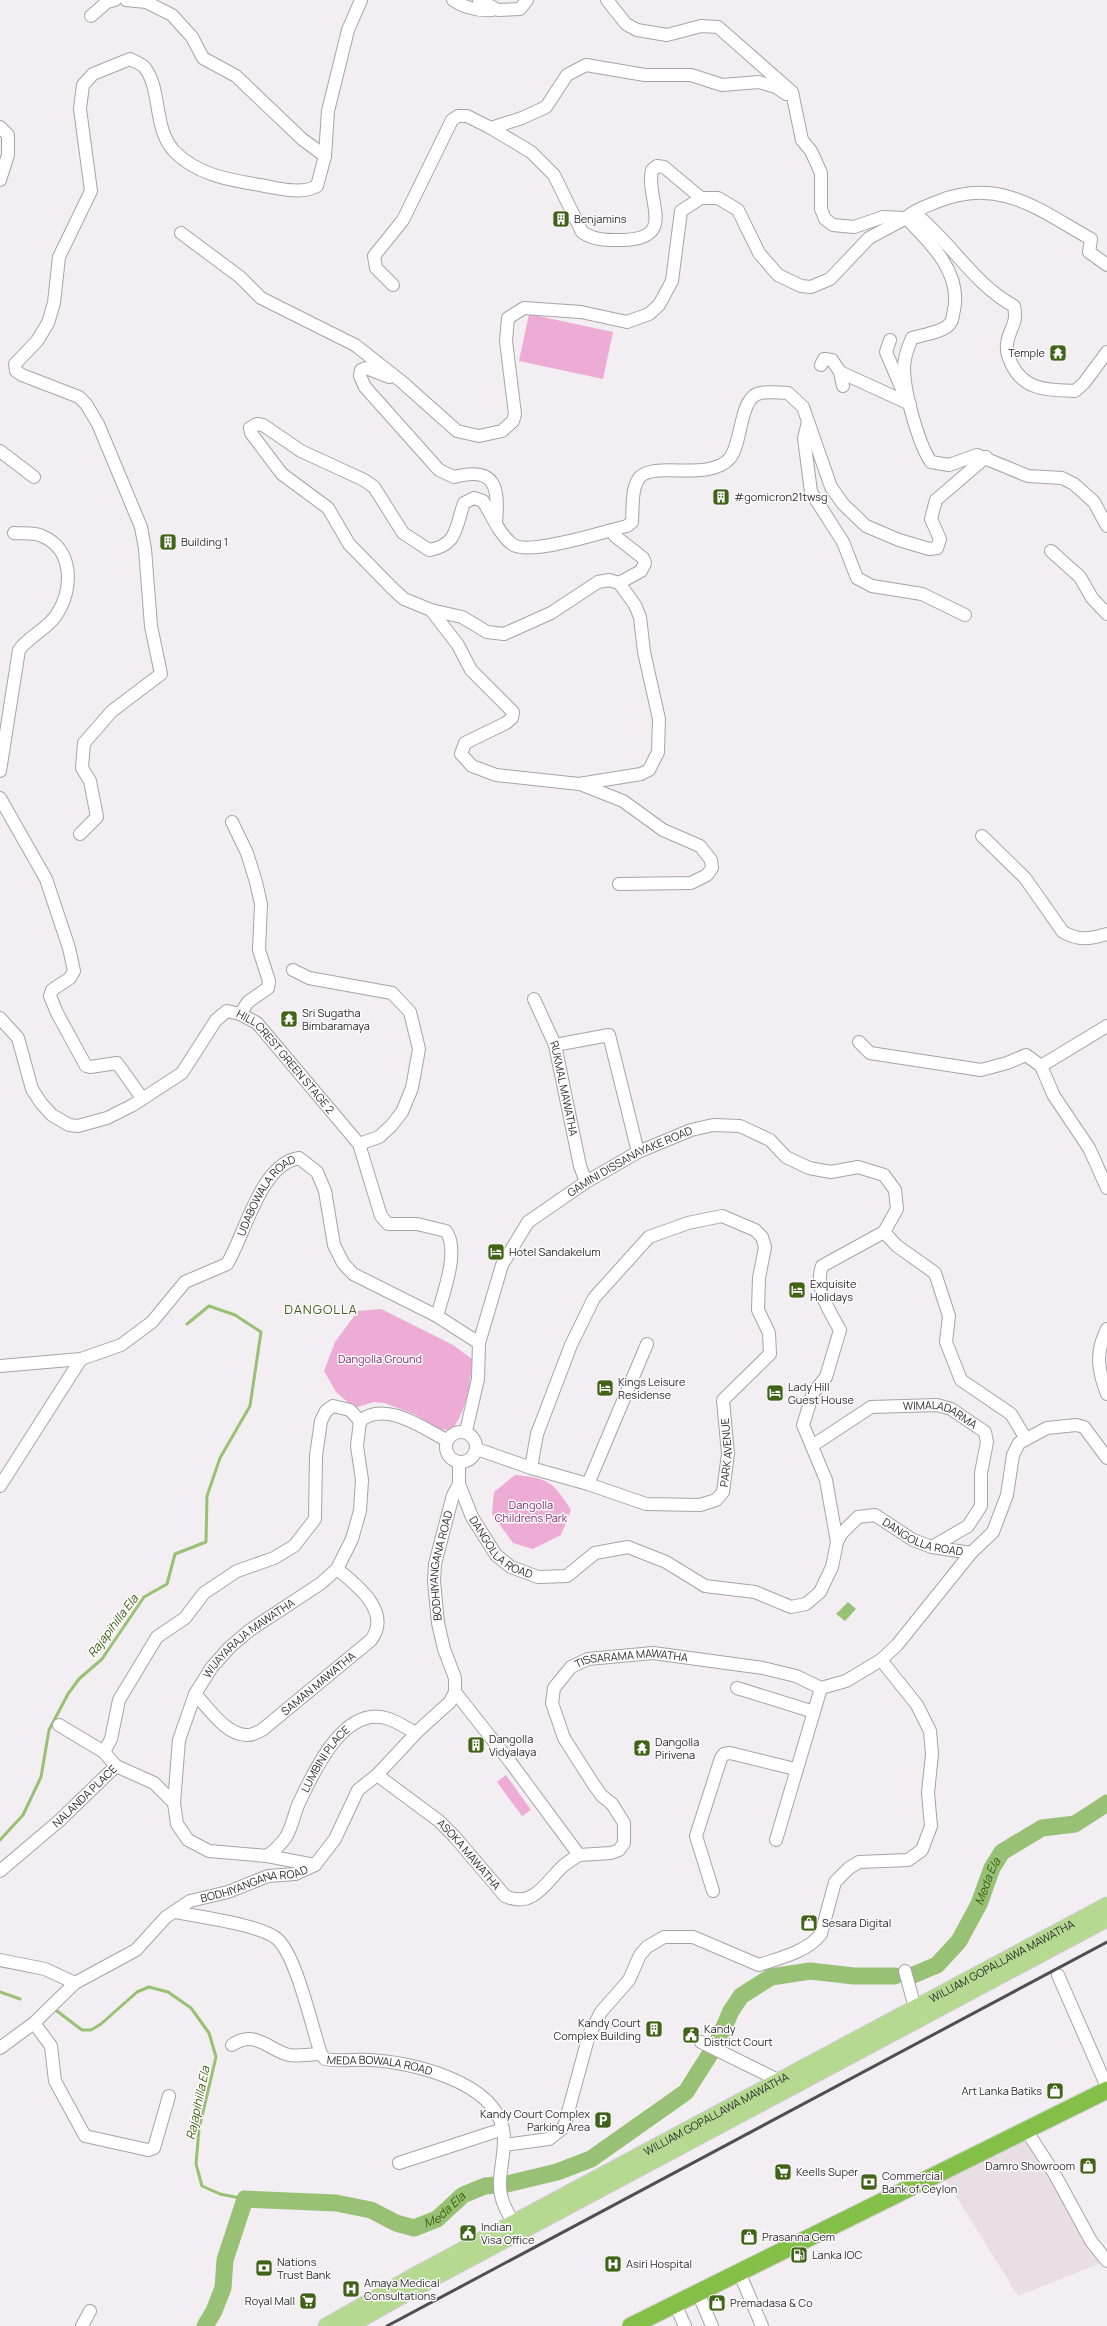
<svg xmlns="http://www.w3.org/2000/svg" width="1107" height="2326" font-family="Manrope,sans-serif">
	<style>
		.built { fill: #eadee5 }
		.green { fill: #ecacd6 }
		.water { fill: #98c176 }
		.lines { fill: none; stroke-linecap: round; stroke-linejoin: round }
		.stream { stroke: #98c176; stroke-width: 3 }
		.river { stroke: #98c176; stroke-width: 17 }
		.minor-casing { stroke: #a8a4a6; stroke-width: 14 }
		.major-casing { stroke: #cdcdcd; stroke-width: 17 }
		.highway-casing { stroke: #cdcdcd; stroke-width: 19 }
		.minor { stroke: #fff; stroke-width: 12 }
		.major { stroke: #b5d991; stroke-width: 15 }
		.highway { stroke: #84c047; stroke-width: 17 }
		.rail { stroke: #504e50; stroke-width: 3 }
		.labels { text-anchor: middle; stroke-width: 3; stroke-linejoin: round; paint-order: stroke }
		.poi-label { font-size: 11px; fill: #2e2d2e; stroke: #fffcfe; text-anchor: start }
		.street-label { font-size: 11px; fill: #2e2d2e; stroke: #fffcfe }
		.park-label { font-size: 11px; fill: #832d6c; stroke: #fffcfe }
		.water-label { font-size: 12px; font-style: italic; fill: #3a5e10; stroke: #fffcfe }
		.quarter-label { font-size: 13px; letter-spacing: 1px; fill: #40601f; stroke: #fffcfe }
	</style>
	<rect width="100%" height="100%" fill="#f2eef1"/>
	<path class="built" d="M1025,2138L1049,2176L1087,2244L1101,2263L1018,2296L944,2177Z"/>
	<g class="green">
		<path d="M529,314L613,332L603,379L519,361Z"/>
		<path d="M381,1309L453,1345L472,1359C471,1385 467,1407 453,1429L441,1430L414,1414L384,1403L374,1402L354,1408L336,1392L324,1371L335,1342L358,1311Z"/>
		<path d="M515,1475C549,1478 553,1482 571,1510L561,1535L533,1549L513,1543L492,1514L494,1492Z"/>
		<path d="M506,1775L531,1810L522,1816L497,1782Z"/>
	</g>
	<path class="water" d="M848,1602L856,1609L845,1621L836,1614Z"/>
	<g class="lines">
		<g class="stream">
			<path d="M0,1840L23,1815L41,1777L49,1730L68,1694L79,1679L102,1659L144,1597L167,1584L175,1554L206,1542L207,1496L220,1458L250,1406L261,1332L235,1315L209,1306L187,1324"/>
			<path d="M0,1992L20,1999"/>
			<path d="M53,2008L82,2030H91L101,2024L137,1992L149,1987L168,1992L191,2008L209,2033L216,2057L199,2129L196,2164L202,2186L220,2194L245,2199"/>
		</g>
		<g class="river">
			<path id="s1" d="M911,1976L937,1965L959,1941L979,1904L992,1868L1002,1852L1042,1828L1075,1824L1107,1803"/>
			<path d="M718,2041L731,2011L741,1996L771,1977L810,1971L854,1976H895"/>
			<path id="s2" d="M205,2326L214,2311L223,2288L225,2260L245,2199L336,2203L371,2210L396,2223L414,2228L437,2219L463,2195L485,2186L507,2184L557,2172L591,2159L686,2092L710,2054"/>
		</g>
		<g class="minor-casing">
			<g id="minor">
				<path d="M126,0L146,2L172,15L192,37L203,58L236,76L302,139L325,156"/>
				<path d="M453,0C465,8 479,11 492,10"/>
				<path d="M479,0L498,10L520,9L527,0"/>
				<path d="M607,0L626,24L637,30L667,35L701,26L718,27L792,92L802,140L811,151L821,173V209L825,219L833,225L854,227L883,217L906,218C930,242 962,273 954,310C953,313 953,319 951,322C946,332 922,335 912,338C908,347 904,358 904,368C904,391 918,443 931,462L949,465L977,455L1028,476L1062,478L1074,484L1094,502L1107,526"/>
				<path d="M91,16L107,2L115,0"/>
				<path d="M0,127L8,135V155L0,180"/>
				<path d="M701,198L664,167L657,166L652,170C645,200 678,238 624,240C609,240 595,241 582,232L554,175L531,152L491,128L522,118L546,107L567,75L586,65L645,75H691L722,85L759,82L776,87L786,94"/>
				<path d="M907,217C916,209 927,206 939,201C1001,177 1039,210 1091,239L1089,252L1107,265"/>
				<path d="M181,233L240,277L261,298L355,345L402,382L457,431L479,436L502,431L513,421L515,414L506,341L508,318L524,308L581,312L627,322L649,314L659,305L672,281L681,211L701,198H718L738,210L759,253L778,275L801,286L811,287L830,279L869,238L906,218L919,217C953,245 975,285 1014,306C1018,326 1009,327 1007,344C1006,351 1009,359 1012,365C1025,391 1049,390 1075,391L1084,383L1107,352"/>
				<path d="M393,285L376,268L374,256L403,220L452,120L458,116H467L491,128"/>
				<path d="M890,340L886,352L904,394"/>
				<path d="M821,365L824,359L832,360L840,372"/>
				<path d="M389,377L366,368L361,370L360,376L365,387L439,470L454,477C496,466 499,487 496,523"/>
				<path d="M843,386L840,372L910,404"/>
				<path d="M808,422L804,438L811,492L843,542L857,578L872,586L922,594L965,615"/>
				<path d="M0,451L34,477"/>
				<path d="M612,530L615,536L643,558L645,563L641,571L619,583"/>
				<path d="M1051,551L1080,577L1092,598L1107,614"/>
				<path d="M431,610L458,645L471,670L513,712L512,718L506,723L465,743L461,754L472,766L496,775L579,784L641,774L649,770L658,752L659,719L644,652L640,617L635,605L619,583L609,580L598,582L551,613L504,634L487,632L462,617L431,610L404,599L392,588L349,544L328,508L282,474L251,433L250,428L257,424L263,425L301,451L364,480L374,487L403,533L429,550C458,545 455,528 464,503L474,498L483,501C491,514 499,534 512,544C528,557 606,531 627,526L632,522C633,509 631,487 640,477C655,461 710,482 730,458C743,441 739,396 761,393C769,391 779,393 788,393L803,407L831,487L843,504L866,526L899,540L929,549L937,548L940,539L931,519L936,500L986,457"/>
				<path d="M0,771L19,650C29,636 48,629 57,614C73,589 74,549 42,536C34,532 22,534 14,533"/>
				<path d="M580,784L623,801L663,830L700,846L711,860L712,868L707,875L691,883L619,884"/>
				<path d="M0,798L46,879L69,948L74,971L70,978L52,990L50,996L57,1013L86,1066L90,1067L117,1063L142,1098"/>
				<path d="M232,822L247,853L256,882L261,904L259,950L269,981L268,988L248,1002L240,1014"/>
				<path d="M80,834L97,817L90,781L82,768L84,743L112,711L161,674L151,626L145,549L141,527L98,424L86,404L79,397L22,375L16,371L15,364L37,341L48,323L54,303L59,257L91,191L80,109L83,85L93,74L130,59C135,62 142,64 145,68C162,91 153,128 174,151C197,175 230,180 260,185C278,188 301,195 317,186L325,156L328,111L348,30L361,0"/>
				<path d="M982,836L1025,878L1063,932C1079,941 1090,939 1107,934"/>
				<path d="M293,970L309,978L392,993L410,1012L419,1049L412,1088L402,1112L391,1126L379,1137L359,1144"/>
				<path id="s3" d="M534,999L555,1045L580,1166L586,1182"/>
				<path id="s4" d="M0,1018L18,1038L32,1089L41,1103L52,1115L69,1125L78,1126L107,1118L133,1105L182,1073L216,1020L227,1011L240,1014L257,1023L359,1144L381,1216L388,1224H417L446,1231C460,1251 443,1294 437,1316"/>
				<path d="M859,1042L870,1053L981,1070L1007,1063L1026,1055L1041,1066L1054,1096L1089,1148L1107,1188"/>
				<path d="M555,1045L609,1035L638,1152"/>
				<path d="M1041,1066L1107,1026"/>
				<path d="M1107,1329C1095,1352 1098,1371 1107,1394"/>
				<path id="s5" d="M0,1366L81,1359L121,1345L152,1322L185,1282L227,1264C245,1235 260,1164 299,1158L317,1172L325,1191L334,1245L343,1263L353,1274L437,1316L479,1343"/>
				<path id="s6" d="M466,1431L478,1379L479,1343L502,1265L528,1222L586,1182L638,1152L691,1130L713,1125L740,1126L770,1140L786,1157L809,1168L831,1172L858,1167L884,1175L895,1190L897,1209L884,1232L897,1246L935,1273L949,1316L946,1342L961,1380L1011,1414L1026,1439"/>
				<circle cx="461" cy="1447" r="15"/>
				<path id="s7" d="M812,1446L871,1407L937,1405L951,1409L985,1432L987,1442L981,1473V1506L968,1526L932,1547"/>
				<path id="s8" d="M477,1449L531,1468L588,1484L646,1504L700,1505L716,1500L723,1492L728,1454L723,1400L770,1354L769,1333L758,1310L759,1278L765,1247L762,1237L755,1230L722,1216L688,1223L649,1237L594,1298L571,1345L537,1434L531,1468"/>
				<path id="s9" d="M459,1484L472,1517L496,1555L511,1567L538,1577L567,1576L595,1553L628,1547L666,1562L705,1586L755,1592L791,1607L806,1604L820,1592L832,1567L837,1542L841,1534L858,1517L875,1515L913,1540L932,1547L971,1553"/>
				<path d="M588,1484L647,1344"/>
				<path d="M0,1486L81,1359"/>
				<path d="M837,1542L826,1480L803,1425L813,1393L826,1377L840,1330C829,1310 814,1289 822,1266L884,1232"/>
				<path d="M737,1688L814,1712"/>
				<path d="M455,1692L511,1763L579,1855"/>
				<path id="s10" d="M195,1694C209,1708 226,1736 248,1735C253,1735 258,1732 262,1730L371,1640C392,1612 357,1585 337,1569"/>
				<path d="M59,1725L104,1752L116,1766L154,1783L174,1803"/>
				<path d="M104,1752L111,1739L119,1700L157,1637L185,1618L204,1593L237,1571L274,1558L294,1546L315,1519L316,1456L321,1421L326,1411L333,1406L350,1410L360,1421"/>
				<path id="s11" d="M377,1775L439,1821L454,1836L505,1896C533,1909 546,1882 563,1866C568,1862 574,1858 579,1855"/>
				<path d="M776,1840L821,1688"/>
				<path id="s12" d="M579,1855L611,1853L619,1850L624,1843V1823L612,1804L602,1796L594,1785L564,1738L552,1703L554,1688L571,1667L588,1659L653,1653L763,1668L796,1676L821,1688L846,1681L881,1660L897,1645L971,1553L993,1532L1007,1495L1013,1455L1019,1443L1047,1428L1076,1425L1084,1427L1107,1458"/>
				<path id="s13" d="M267,1856C274,1851 281,1844 286,1837C292,1827 294,1815 298,1805C313,1773 344,1703 389,1719C398,1722 408,1729 416,1733"/>
				<path id="s14" d="M315,1865L267,1856L209,1851L188,1840L177,1824L174,1803L179,1740L195,1694L212,1667L230,1647L250,1630L320,1584L337,1569L352,1539L360,1511L362,1480L357,1446L360,1421C385,1400 423,1428 446,1440"/>
				<path id="s15" d="M0,1871L59,1821L116,1766"/>
				<path d="M713,1891L696,1836L721,1758L724,1754L730,1753L795,1769"/>
				<path id="s16" d="M175,1912C199,1917 257,1924 276,1938C296,1953 312,2028 321,2054L325,2059C340,2062 355,2059 370,2060C411,2062 493,2081 503,2129C508,2153 494,2179 503,2202C506,2211 512,2220 517,2229"/>
				<path d="M0,1960L45,1969L75,1983"/>
				<path d="M905,1971L915,2008"/>
				<path d="M1058,1975L1107,2087"/>
				<path d="M34,2023L51,2046L55,2081L85,2136L148,2150L154,2148L169,2096"/>
				<path d="M701,2042L778,2080"/>
				<path d="M232,2045C256,2029 268,2050 289,2055C298,2057 311,2054 321,2054"/>
				<path id="s17" d="M0,2048L34,2023L75,1983L136,1950L166,1917L190,1901L228,1892L268,1876L295,1874L315,1865L335,1839L358,1790L377,1775L419,1730L450,1702L455,1692V1678L444,1649L438,1623L434,1581L435,1564L453,1495L459,1484V1463"/>
				<path d="M1026,2130L1054,2173L1091,2241L1107,2261"/>
				<path d="M504,2145L549,2139L564,2127L589,2035L601,2012L629,1980L640,1955L647,1947L664,1937H693L759,1965C780,1958 807,1952 821,1934L835,1882L849,1868L859,1862L908,1860L922,1850L931,1826L928,1793L932,1754L930,1731L917,1705L881,1660"/>
				<path d="M399,2163L503,2129"/>
				<path d="M739,2272L762,2326"/>
				<path d="M698,2293L712,2326"/>
				<path d="M675,2304L685,2326"/>
				<path d="M82,2326L90,2311"/>
			</g>
		</g>
		<g class="major-casing">
			<g id="major">
				<path id="s18" d="M326,2326L419,2273L1107,1905"/>
				<path d="M349,2326L434,2278L1107,1919"/>
			</g>
		</g>
		<g class="highway-casing">
			<path id="highway" d="M631,2326L1107,2090"/>
		</g>
		<use href="#minor" class="minor"/>
		<use href="#major" class="major"/>
		<use href="#highway" class="highway"/>
		<path class="rail" d="M387,2326L1107,1942"/>
	</g>
	<defs>
		<g id="building-square" transform="scale(0.9)"><rect x="-9" y="-9" width="18" height="18" rx="4" fill="#40631a" stroke="#fffcfe"/><path d="M-4-6H4V6H1V3H-1V6H-4ZM-2.5-4.3h1.7v1.8h-1.7ZM.8-4.3h1.7v1.8H.8ZM-2.5-1h1.7V.8h-1.7ZM.8-1h1.7V.8H.8Z" fill="#fff"/></g>
		<g id="temple-square" transform="scale(0.9)"><rect x="-9" y="-9" width="18" height="18" rx="4" fill="#40631a" stroke="#fffcfe"/><path d="M0-6L5-2H3V0L6.5 2.5H4V6H1.5V3h-3V6H-4V2.5H-6.5L-3 0V-2H-5Z" fill="#fff"/></g>
		<g id="hotel-square" transform="scale(0.9)"><rect x="-9" y="-9" width="18" height="18" rx="4" fill="#40631a" stroke="#fffcfe"/><path d="M-6-4.5h1.5V1H6V5H4.5V3h-9V5H-6ZM-4 0a1.8 1.8 0 1 1 3.6 0ZM.5 0V-2.5h3Q6-2.5 6 0Z" fill="#fff"/></g>
		<g id="shop-square" transform="scale(0.9)"><rect x="-9" y="-9" width="18" height="18" rx="4" fill="#40631a" stroke="#fffcfe"/><path d="M-5-2.5h2.3a2.7 3.5 0 0 1 5.4 0H5L5.5 6h-11ZM-1.5-2.5h3a1.5 2.3 0 0 0-3 0Z" fill="#fff"/></g>
		<g id="civic-square" transform="scale(0.9)"><rect x="-9" y="-9" width="18" height="18" rx="4" fill="#40631a" stroke="#fffcfe"/><path d="M-.6-6.5H3V-4.5H.6V-3L4-1V1h2V6H-6V1h2V-1L-.6-3ZM-1.2 2.5V6h2.4V2.5Z" fill="#fff"/></g>
		<g id="parking-square" transform="scale(0.9)"><rect x="-9" y="-9" width="18" height="18" rx="4" fill="#40631a" stroke="#fffcfe"/><path d="M-3.5-5.5H1a3.5 3.5 0 0 1 0 7H-1V5.5H-3.5ZM-1-3.4V-.6H.8a1.4 1.4 0 0 0 0-2.8Z" fill="#fff"/></g>
		<g id="supermarket-square" transform="scale(0.9)"><rect x="-9" y="-9" width="18" height="18" rx="4" fill="#40631a" stroke="#fffcfe"/><path d="M-6-5.5h2.5l.6 2H6L4.5 2H-2.5L-4.4-4H-6ZM-1.5 3.2a1.3 1.3 0 1 0 .1 0ZM3 3.2a1.3 1.3 0 1 0 .1 0Z" fill="#fff"/></g>
		<g id="bank-square" transform="scale(0.9)"><rect x="-9" y="-9" width="18" height="18" rx="4" fill="#40631a" stroke="#fffcfe"/><path d="M-6-4H6V4H-6ZM0-2.3a2.3 2.3 0 1 0 0 4.6a2.3 2.3 0 1 0 0-4.6Z" fill="#fff"/></g>
		<g id="fuel-square" transform="scale(0.9)"><rect x="-9" y="-9" width="18" height="18" rx="4" fill="#40631a" stroke="#fffcfe"/><path d="M-5.5-6h7V0h2V4h1.3V-2.5L3-4.5l.8-.8L6-3V5H2.5V1h-1V6h-7ZM-4.2-4.7v3.2H.2V-4.7Z" fill="#fff"/></g>
		<g id="hospital-square" transform="scale(0.9)"><rect x="-9" y="-9" width="18" height="18" rx="4" fill="#40631a" stroke="#fffcfe"/><path d="M-5-5h3v3.5h4V-5h3V5h-3V1.5h-4V5h-3Z" fill="#fff"/></g>
	</defs>
	<g fill-rule="evenodd">
		<use href="#building-square" x="561" y="219"/>
		<use href="#temple-square" x="1058" y="353"/>
		<use href="#building-square" x="721" y="497"/>
		<use href="#building-square" x="168" y="542"/>
		<use href="#temple-square" x="289" y="1019"/>
		<use href="#hotel-square" x="496" y="1252"/>
		<use href="#hotel-square" x="797" y="1290"/>
		<use href="#hotel-square" x="605" y="1388"/>
		<use href="#hotel-square" x="775" y="1393"/>
		<use href="#building-square" x="476" y="1745"/>
		<use href="#temple-square" x="642" y="1748"/>
		<use href="#shop-square" x="809" y="1923"/>
		<use href="#building-square" x="654" y="2029"/>
		<use href="#civic-square" x="691" y="2035"/>
		<use href="#shop-square" x="1055" y="2091"/>
		<use href="#parking-square" x="603" y="2120"/>
		<use href="#shop-square" x="1088" y="2166"/>
		<use href="#supermarket-square" x="783" y="2172"/>
		<use href="#bank-square" x="869" y="2182"/>
		<use href="#civic-square" x="468" y="2233"/>
		<use href="#shop-square" x="749" y="2237"/>
		<use href="#fuel-square" x="799" y="2255"/>
		<use href="#hospital-square" x="613" y="2264"/>
		<use href="#bank-square" x="264" y="2268"/>
		<use href="#hospital-square" x="351" y="2289"/>
		<use href="#supermarket-square" x="308" y="2301"/>
		<use href="#shop-square" x="717" y="2303"/>
	</g>
	<g class="labels">
		<g class="poi-label">
			<text x="574" y="223">Benjamins</text>
			<text x="1045" y="357" text-anchor="end">Temple</text>
			<text x="734" y="501">#gomicron21twsg</text>
			<text x="181" y="546">Building 1</text>
			<text x="302" y="1017">Sri Sugatha<tspan x="302" dy="13">Bimbaramaya</tspan></text>
			<text x="509" y="1256">Hotel Sandakelum</text>
			<text x="810" y="1288">Exquisite<tspan x="810" dy="13">Holidays</tspan></text>
			<text x="618" y="1386">Kings Leisure<tspan x="618" dy="13">Residense</tspan></text>
			<text x="788" y="1391">Lady Hill<tspan x="788" dy="13">Guest House</tspan></text>
			<text x="489" y="1743">Dangolla<tspan x="489" dy="13">Vidyalaya</tspan></text>
			<text x="655" y="1746">Dangolla<tspan x="655" dy="13">Pirivena</tspan></text>
			<text x="822" y="1927">Sesara Digital</text>
			<text x="641" y="2027" text-anchor="end">Kandy Court<tspan x="641" dy="13">Complex Building</tspan></text>
			<text x="704" y="2033">Kandy<tspan x="704" dy="13">District Court</tspan></text>
			<text x="1042" y="2095" text-anchor="end">Art Lanka Batiks</text>
			<text x="590" y="2118" text-anchor="end">Kandy Court Complex<tspan x="590" dy="13">Parking Area</tspan></text>
			<text x="1075" y="2170" text-anchor="end">Damro Showroom</text>
			<text x="796" y="2176">Keells Super</text>
			<text x="882" y="2180">Commercial<tspan x="882" dy="13">Bank of Ceylon</tspan></text>
			<text x="481" y="2231">Indian<tspan x="481" dy="13">Visa Office</tspan></text>
			<text x="762" y="2241">Prasanna Gem</text>
			<text x="812" y="2259">Lanka IOC</text>
			<text x="277" y="2266">Nations<tspan x="277" dy="13">Trust Bank</tspan></text>
			<text x="626" y="2268">Asiri Hospital</text>
			<text x="364" y="2287">Amaya Medical<tspan x="364" dy="13">Consultations</tspan></text>
			<text x="295" y="2305" text-anchor="end">Royal Mall</text>
			<text x="730" y="2307">Premadasa &amp; Co</text>
		</g>
		<g class="street-label">
			<text dy="4" stroke="none"><textPath href="#s4" startOffset="416">HILL CREST GREEN STAGE 2</textPath></text>
			<text dy="4" stroke="none"><textPath href="#s3" startOffset="95">RUKMAL MAWATHA</textPath></text>
			<text dy="4" stroke="none"><textPath href="#s6" startOffset="340">GAMINI DISSANAYAKE ROAD</textPath></text>
			<text dy="4" stroke="none"><textPath href="#s5" startOffset="340">UDABOWALA ROAD</textPath></text>
			<text dy="4" stroke="none"><textPath href="#s7" startOffset="142">WIMALADARMA</textPath></text>
			<text dy="4" stroke="none"><textPath href="#s8" startOffset="299">PARK AVENUE</textPath></text>
			<text dy="4" stroke="none"><textPath href="#s9" startOffset="594">DANGOLLA ROAD</textPath></text>
			<text dy="4" stroke="none"><textPath href="#s9" startOffset="79">DANGOLLA ROAD</textPath></text>
			<text dy="4" stroke="none"><textPath href="#s17" startOffset="729">BODHIYANGANA ROAD</textPath></text>
			<text dy="4" stroke="none"><textPath href="#s14" startOffset="362">WIJAYARAJA MAWATHA</textPath></text>
			<text dy="4" stroke="none"><textPath href="#s12" startOffset="315">TISSARAMA MAWATHA</textPath></text>
			<text dy="4" stroke="none"><textPath href="#s10" startOffset="157">SAMAN MAWATHA</textPath></text>
			<text dy="4" stroke="none"><textPath href="#s13" startOffset="115">LUMBINI PLACE</textPath></text>
			<text dy="4" stroke="none"><textPath href="#s15" startOffset="113">NALANDA PLACE</textPath></text>
			<text dy="4" stroke="none"><textPath href="#s11" startOffset="122">ASOKA MAWATHA</textPath></text>
			<text dy="4" stroke="none"><textPath href="#s17" startOffset="309">BODHIYANGANA ROAD</textPath></text>
			<text dy="4" stroke="none"><textPath href="#s18" startOffset="768">WILLIAM GOPALLAWA MAWATHA</textPath></text>
			<text dy="4" stroke="none"><textPath href="#s16" startOffset="292">MEDA BOWALA ROAD</textPath></text>
			<text dy="4" stroke="none"><textPath href="#s18" startOffset="444">WILLIAM GOPALLAWA MAWATHA</textPath></text>
		</g>
		<g class="park-label">
			<text x="380" y="1363">Dangolla Ground</text>
			<text x="531" y="1509">Dangolla<tspan x="531" dy="13">Childrens Park</tspan></text>
		</g>
		<g class="water-label">
			<text transform="translate(113 1626) rotate(-53)" y="4">Rajapihilla Ela</text>
			<text dy="4" stroke="none"><textPath href="#s1" startOffset="127">Meda Ela</textPath></text>
			<text transform="translate(198 2103) rotate(-78)" y="4">Rajapihilla Ela</text>
			<text dy="4" stroke="none"><textPath href="#s2" startOffset="344">Meda Ela</textPath></text>
		</g>
		<g class="quarter-label">
			<text x="321" y="1314">DANGOLLA</text>
		</g>
	</g>
</svg>
